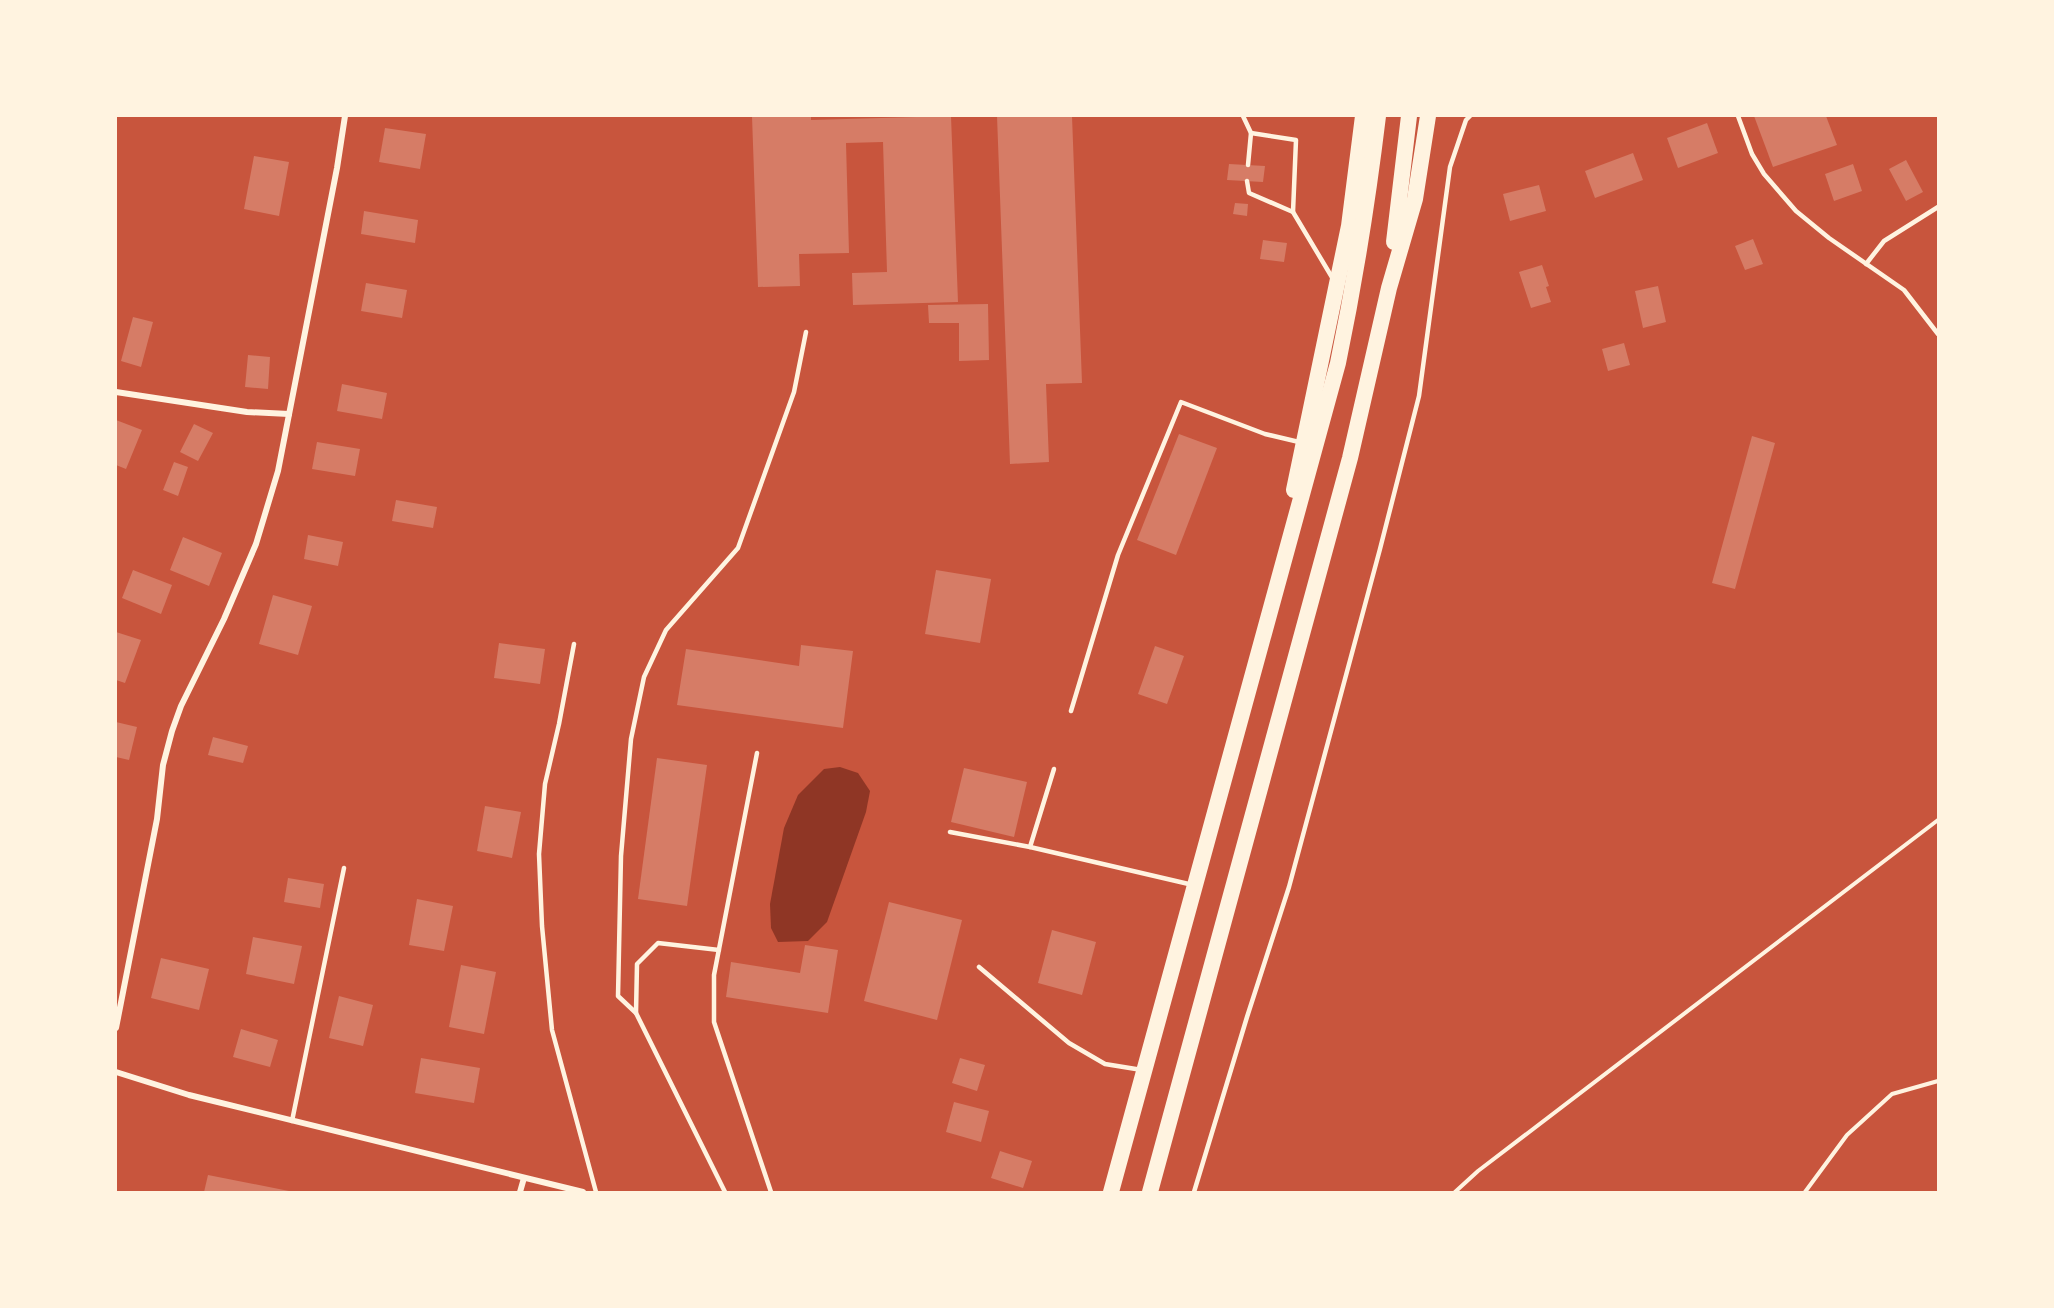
<svg xmlns="http://www.w3.org/2000/svg" width="2054" height="1308" font-family="'PT Sans',sans-serif">
	<style>
		.water { fill: #8f3625 }
		.building { fill: #d67c66 }
		.lines { fill: none; stroke-linecap: round; stroke-linejoin: round }
		.path { stroke: #fff3e0; stroke-width: 4 }
		.service { stroke: #fff3e0; stroke-width: 4.5 }
		.minor { stroke: #fff3e0; stroke-width: 6 }
		.trunk { stroke: #fff3e0; stroke-width: 16 }
	</style>
	<rect width="100%" height="100%" fill="#c8553d"/>
	<path class="water" d="M840,767L858,773L870,791L866,812L827,922L808,941L778,942L771,928L770,904L784,828L798,795L824,769Z"/>
	<g class="building">
		<path d="M752,116H811V120L951,116L958,302L853,305L852,273L887,272L883,142L846,143L849,253L799,254L800,286L758,287Z"/>
		<path d="M997,116H1072L1082,383L1046,384L1049,462L1010,464Z"/>
		<path d="M1754,116H1826L1837,145L1773,167Z"/>
		<path d="M1707,123L1718,153L1678,168L1667,138Z"/>
		<path d="M385,128L426,134L420,169L379,162Z"/>
		<path d="M1633,153L1643,180L1595,198L1585,171Z"/>
		<path d="M254,156L289,162L279,216L244,209Z"/>
		<path d="M1906,160L1923,192L1906,201L1889,169Z"/>
		<path d="M1229,164L1265,166L1263,182L1227,180Z"/>
		<path d="M1853,164L1862,191L1834,201L1825,174Z"/>
		<path d="M1539,185L1546,211L1510,221L1503,194Z"/>
		<path d="M1235,203L1248,204L1247,216L1233,214Z"/>
		<path d="M364,211L418,220L415,243L361,234Z"/>
		<path d="M1753,239L1763,264L1745,270L1735,246Z"/>
		<path d="M1263,240L1287,243L1284,262L1260,259Z"/>
		<path d="M1542,265L1549,286L1546,287L1551,302L1531,308L1519,272Z"/>
		<path d="M366,283L407,290L402,318L361,311Z"/>
		<path d="M1658,286L1666,322L1643,328L1635,291Z"/>
		<path d="M988,304L989,360L959,361V323H929L928,305Z"/>
		<path d="M133,317L153,322L141,367L121,361Z"/>
		<path d="M1624,343L1630,365L1608,371L1602,349Z"/>
		<path d="M248,355L270,357L268,389L245,387Z"/>
		<path d="M342,384L387,393L382,419L337,411Z"/>
		<path d="M116,420L142,430L126,469L116,465Z"/>
		<path d="M194,424L213,433L198,461L180,452Z"/>
		<path d="M1179,434L1217,448L1176,555L1137,540Z"/>
		<path d="M1752,436L1775,443L1735,589L1712,583Z"/>
		<path d="M317,442L360,449L355,476L312,469Z"/>
		<path d="M174,462L188,467L178,496L163,490Z"/>
		<path d="M396,500L437,507L433,528L392,521Z"/>
		<path d="M308,535L343,542L338,566L304,559Z"/>
		<path d="M183,537L222,553L209,586L170,570Z"/>
		<path d="M133,570L172,585L161,614L122,598Z"/>
		<path d="M936,570L991,579L980,643L925,634Z"/>
		<path d="M273,595L312,606L298,655L259,644Z"/>
		<path d="M116,632L141,640L125,683L116,680Z"/>
		<path d="M499,643L545,649L540,684L494,678Z"/>
		<path d="M801,645L853,651L843,728L677,705L686,649L799,666Z"/>
		<path d="M1155,646L1184,656L1167,704L1138,694Z"/>
		<path d="M116,722L137,727L129,760L116,757Z"/>
		<path d="M213,737L248,746L243,763L208,755Z"/>
		<path d="M657,758L707,765L687,906L638,899Z"/>
		<path d="M964,768L1027,782L1014,837L951,822Z"/>
		<path d="M485,806L521,812L512,858L477,851Z"/>
		<path d="M288,878L324,884L320,908L284,902Z"/>
		<path d="M417,899L453,906L444,951L409,945Z"/>
		<path d="M889,902L962,920L937,1020L864,1001Z"/>
		<path d="M1052,930L1096,942L1082,995L1038,983Z"/>
		<path d="M253,937L302,946L294,984L246,974Z"/>
		<path d="M805,945L838,950L828,1013L726,997L731,962L800,973Z"/>
		<path d="M161,958L209,969L199,1010L151,998Z"/>
		<path d="M461,965L496,972L484,1034L449,1027Z"/>
		<path d="M339,996L373,1005L363,1046L329,1038Z"/>
		<path d="M241,1029L278,1040L270,1067L233,1057Z"/>
		<path d="M421,1058L480,1068L474,1103L415,1093Z"/>
		<path d="M960,1058L985,1065L977,1091L952,1083Z"/>
		<path d="M954,1102L989,1111L981,1142L946,1132Z"/>
		<path d="M1000,1151L1032,1161L1023,1188L991,1178Z"/>
		<path d="M208,1175L289,1191V1192H204Z"/>
	</g>
	<g class="lines">
		<g class="path">
			<path d="M1455,1192L1478,1171L1938,820"/>
			<path d="M1805,1192L1847,1135L1892,1094L1938,1081"/>
		</g>
		<g class="service">
			<path d="M1243,116L1251,133L1248,165"/>
			<path d="M1738,116L1752,154L1764,174L1796,211L1829,238L1904,290L1938,334"/>
			<path d="M1251,133L1296,140L1293,212"/>
			<path d="M1247,181L1249,193L1293,212L1333,279"/>
			<path d="M1866,264L1884,241L1938,207"/>
			<path d="M574,644L559,724L545,784L539,854L542,926L552,1030L596,1192"/>
			<path d="M1071,711L1118,555L1181,402L1265,434L1299,442"/>
			<path d="M757,753L714,975V1022L771,1192"/>
			<path d="M950,832L1030,847L1193,885"/>
			<path d="M1030,847L1054,769"/>
			<path d="M979,967L1069,1043L1105,1064L1142,1070"/>
			<path d="M636,1013L637,964L658,943L719,950"/>
			<path d="M292,1121L344,868"/>
			<path d="M725,1192L636,1013L618,996L621,856L631,739L644,677L666,630L738,548L794,392L806,332"/>
			<path d="M1194,1192L1247,1017L1289,887L1380,549L1419,396L1450,167L1466,120L1470,116"/>
		</g>
		<g class="minor">
			<path d="M116,392L247,412L289,414"/>
			<path d="M116,1028L157,819L163,765L172,731L181,706L224,619L256,544L278,471L337,168L345,116"/>
			<path d="M116,1072L189,1095L583,1192"/>
			<path d="M520,1192L524,1178"/>
		</g>
		<g class="trunk">
			<path d="M1394,242L1409,116"/>
			<path d="M1294,490L1349,226L1363,116"/>
			<path d="M1111,1192L1338,363C1355,281 1368,199 1378,116"/>
			<path d="M1150,1192L1350,458L1389,288L1415,199L1428,116"/>
		</g>
	</g>
	<rect width="2054" height="1308" fill="none" stroke="#fff3e0" stroke-width="234"/>
</svg>
